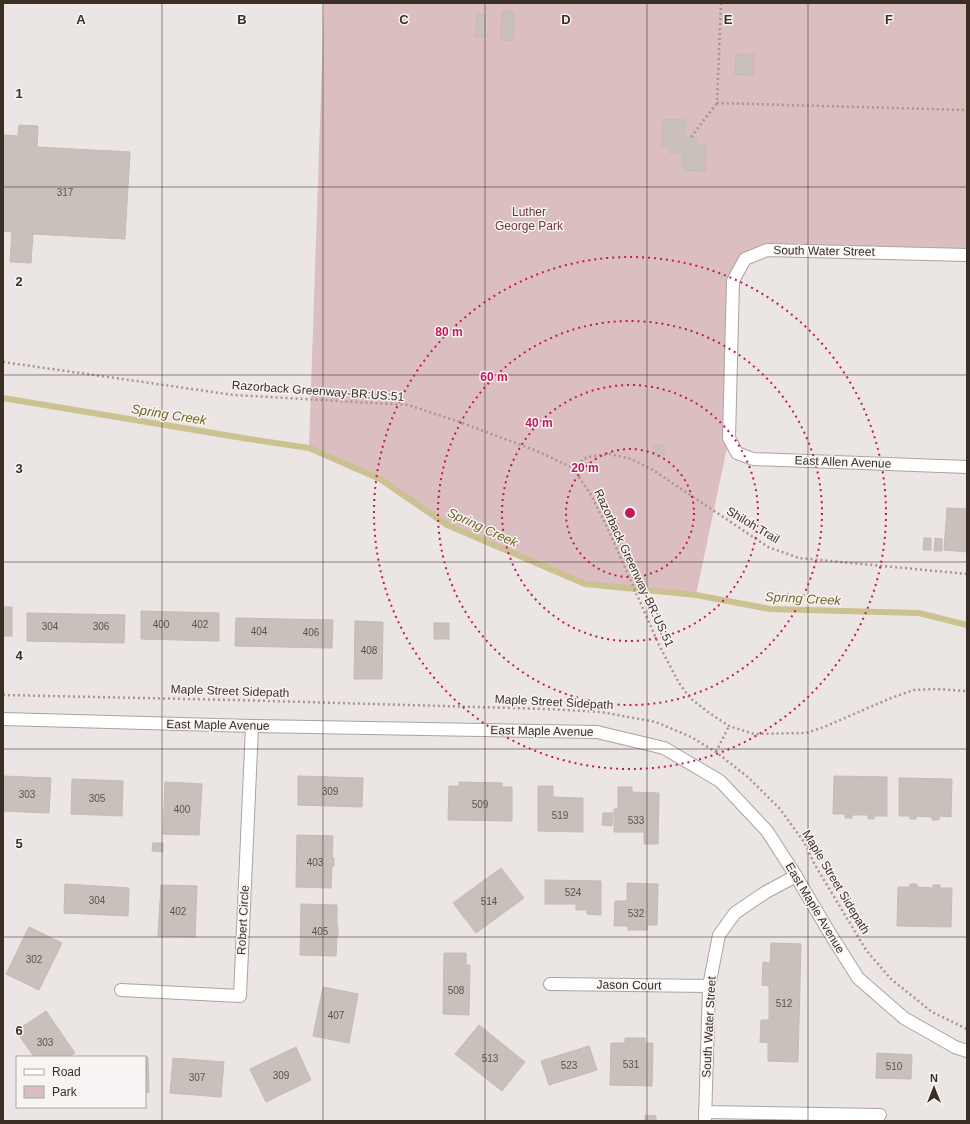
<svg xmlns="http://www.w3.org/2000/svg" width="970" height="1124" font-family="Helvetica,sans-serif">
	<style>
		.green { fill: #dabec0 }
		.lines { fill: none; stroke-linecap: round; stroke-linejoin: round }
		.stream { stroke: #cbc191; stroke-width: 6 }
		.building { fill: #c9c0bc; stroke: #c4bab6 }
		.street-casing { stroke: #aca39f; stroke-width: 14 }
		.path { stroke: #ac9487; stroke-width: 2.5; stroke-dasharray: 2 3; stroke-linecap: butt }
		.street { stroke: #fff; stroke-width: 12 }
		.grid { fill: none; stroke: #3b2e25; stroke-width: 1; stroke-opacity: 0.55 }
		.ring { fill: none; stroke: #c2185b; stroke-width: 2; stroke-dasharray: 2 4 }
		.labels { text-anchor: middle; stroke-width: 3; stroke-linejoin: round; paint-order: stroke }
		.number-label { font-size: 10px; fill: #5e524b }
		.park-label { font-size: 12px; fill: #6e3733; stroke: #f8f4f3 }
		.street-label { font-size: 12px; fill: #3b2e25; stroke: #f8f4f3 }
		.water-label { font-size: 13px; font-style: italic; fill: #716525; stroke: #f8f4f3 }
		.grid-label { font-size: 13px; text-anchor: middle; font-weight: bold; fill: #3b2e25; stroke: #f8f4f3; stroke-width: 3; stroke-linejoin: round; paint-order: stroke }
		.centre { fill: #c2185b; stroke: #f8f4f3; stroke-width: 2 }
		.ring-label { font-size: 12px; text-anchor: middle; font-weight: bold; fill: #c2185b; stroke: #f8f4f3; stroke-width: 3; stroke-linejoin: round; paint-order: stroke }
	</style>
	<rect width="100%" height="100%" fill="#ebe5e3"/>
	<path class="green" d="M324,3H967V255L767,250L745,259L733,281L729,438L696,595L585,584L447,525L380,479L309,448Z"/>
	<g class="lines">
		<path class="stream" d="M3,398L249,439L309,448L380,479L447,525L585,584L696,595L770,609L919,613L967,625"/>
	</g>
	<g class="building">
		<path d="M503,10H507V12H509V11H513V13H514L513,41L501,40L502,12H503Z"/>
		<path d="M477,15H485V37H475Z"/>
		<path d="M736,54L754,55L753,75L735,74Z"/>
		<path d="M663,119L685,120V137H697V145H706L705,171L683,170V153H670V146H662Z"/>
		<path d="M19,125L38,126L37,147L130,152L125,239L33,234L31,263L10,262L12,232L3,231V135L18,136Z"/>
		<path d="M654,444L664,445V456H653Z"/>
		<path d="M947,508L967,509V552L944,550Z"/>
		<path d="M924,538H931V550H923Z"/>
		<path d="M935,538L942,539V551H934Z"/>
		<rect x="3" y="607" width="9" height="29"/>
		<path d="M141,611L219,613V641L141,639Z"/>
		<path d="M27,613L125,615L124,643L27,641Z"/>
		<path d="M236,618L333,620L332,648L235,646Z"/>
		<path d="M355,621L383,622L382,679H354Z"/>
		<rect x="434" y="623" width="15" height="16"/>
		<path d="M3,776L51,778L49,813L3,811Z"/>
		<path d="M298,776L363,778L362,807L298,805Z"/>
		<path d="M834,776L887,777V816H874V819H868V815H852V818H845V814H833Z"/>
		<path d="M899,778L952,779L951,817L939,816V820H932V817L916,816V819H910V816H899Z"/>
		<path d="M72,779L123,781L122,816L71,814Z"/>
		<path d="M165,782L202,784L199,835L163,834Z"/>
		<path d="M459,782L502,783V787H512V821L448,820L449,786H459Z"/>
		<path d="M538,786H553V797L583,798V832L538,831Z"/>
		<path d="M618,787H632V792L659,793L658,844H644V832H614V809H618Z"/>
		<path d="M603,813H613L612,826L602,825Z"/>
		<path d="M297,835L333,836L332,858H334V866H332L331,888L296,887Z"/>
		<path d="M153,843H163V852L152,851Z"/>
		<path d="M501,868L524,898L476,933L453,903Z"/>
		<path d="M545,880L601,881V915L587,914V910H576V904H545Z"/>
		<path d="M627,883L658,884L657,925H648L647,930H628V926H614L615,901H627Z"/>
		<path d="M65,884L129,888L128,916L64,913Z"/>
		<path d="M910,884H917V887L933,888V885H940V888H952L951,927L897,926L898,887H910Z"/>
		<path d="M161,885L197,886L195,937L158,936Z"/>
		<path d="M301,904L337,905V927H338V935H337L336,956L300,955Z"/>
		<path d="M29,927L62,943L39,990L6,974Z"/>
		<path d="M771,943L801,944L798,1062L768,1061V1043L760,1042L761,1020H769V986L762,985L763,962L770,963Z"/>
		<path d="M444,953H466V965H470L469,1015L443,1014Z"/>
		<path d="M323,987L358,994L349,1043L313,1036Z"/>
		<path d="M46,1011L75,1053L69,1057H34L16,1031Z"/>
		<path d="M479,1025L525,1062L502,1091L455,1054Z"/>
		<path d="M625,1038H645V1043H653L652,1086L610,1085L611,1043H625Z"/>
		<path d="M589,1046L597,1070L549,1085L541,1061Z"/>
		<path d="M296,1047L311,1080L266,1102L250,1069Z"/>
		<path d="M877,1053L912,1055L911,1079L876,1078Z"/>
		<path d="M135,1057H148L149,1092L145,1093V1057Z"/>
		<path d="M173,1058L224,1062L221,1097L170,1093Z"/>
		<path d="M645,1115L656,1116V1121H645Z"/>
	</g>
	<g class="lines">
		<g class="street-casing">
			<g id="street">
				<path d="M967,255L767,250L745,259L733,281L729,438L737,453L753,459L967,467"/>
				<path d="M3,719L252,726L597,732L664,748L720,781L767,831L796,876L829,932L858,978L904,1018L955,1047L967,1051"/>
				<path d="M550,984L709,986"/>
				<path d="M121,990L240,996L252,726"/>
				<path d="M705,1112L880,1115"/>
				<path d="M705,1121L709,986L719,935L735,913L766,892L796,876"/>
			</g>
		</g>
		<g class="path">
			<path d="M721,3L717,103L967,110"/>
			<path d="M691,137L717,103"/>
			<path d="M3,362L234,395L408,405L457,421L537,451L573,468L591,495L608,529L659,645L679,683L690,698L708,712L729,726L754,734L806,733L824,727L891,698L914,690L936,689L967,691"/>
			<path d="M573,468L587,457L610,454L631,459L653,470L768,547L799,558L967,574"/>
			<path d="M3,695L235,700L547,709L601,712L656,722L691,737L716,752L749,778L780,809L804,842L815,865L866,950L891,979L932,1012L967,1029"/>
			<path d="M716,752L729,726"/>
		</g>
		<use href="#street" class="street"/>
	</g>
	<path class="grid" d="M162,3V1121M323,3V1121M485,3V1121M647,3V1121M808,3V1121M3,187H967M3,375H967M3,562H967M3,749H967M3,937H967"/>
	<g class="ring">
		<circle cx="630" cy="513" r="64"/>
		<circle cx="630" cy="513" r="128"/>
		<circle cx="630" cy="513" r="192"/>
		<circle cx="630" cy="513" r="256"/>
	</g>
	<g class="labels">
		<g class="number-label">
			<text x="65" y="196">317</text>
			<text x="161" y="628">400</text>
			<text x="200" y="628">402</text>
			<text x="50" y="630">304</text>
			<text x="101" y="630">306</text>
			<text x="259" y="635">404</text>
			<text x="311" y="636">406</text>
			<text x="369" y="654">408</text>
			<text x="330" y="795">309</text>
			<text x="27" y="798">303</text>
			<text x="97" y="802">305</text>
			<text x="480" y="808">509</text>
			<text x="182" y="813">400</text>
			<text x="560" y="819">519</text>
			<text x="636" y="824">533</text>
			<text x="315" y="866">403</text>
			<text x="573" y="896">524</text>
			<text x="97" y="904">304</text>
			<text x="489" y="905">514</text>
			<text x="178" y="915">402</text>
			<text x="636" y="917">532</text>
			<text x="320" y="935">405</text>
			<text x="34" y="963">302</text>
			<text x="456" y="994">508</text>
			<text x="784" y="1007">512</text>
			<text x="336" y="1019">407</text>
			<text x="45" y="1046">303</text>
			<text x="490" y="1062">513</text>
			<text x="631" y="1068">531</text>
			<text x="569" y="1069">523</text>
			<text x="894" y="1070">510</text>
			<text x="281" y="1079">309</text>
			<text x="197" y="1081">307</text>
		</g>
		<g class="park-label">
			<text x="529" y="216">Luther<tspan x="529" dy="14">George Park</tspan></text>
		</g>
		<g class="street-label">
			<text transform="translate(824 251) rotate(1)" y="4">South Water Street</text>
			<text transform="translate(318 391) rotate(4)" y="4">Razorback Greenway-BR:US:51</text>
			<text transform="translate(843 462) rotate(2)" y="4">East Allen Avenue</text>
			<text transform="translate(753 525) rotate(31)" y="4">Shiloh Trail</text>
			<text transform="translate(634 568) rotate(65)" y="4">Razorback Greenway-BR:US:51</text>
			<text transform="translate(230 691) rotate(2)" y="4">Maple Street Sidepath</text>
			<text transform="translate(554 702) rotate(3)" y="4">Maple Street Sidepath</text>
			<text transform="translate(218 725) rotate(1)" y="4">East Maple Avenue</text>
			<text transform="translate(542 731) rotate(1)" y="4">East Maple Avenue</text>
			<text transform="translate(836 882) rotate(59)" y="4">Maple Street Sidepath</text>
			<text transform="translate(815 908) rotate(59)" y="4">East Maple Avenue</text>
			<text transform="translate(243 920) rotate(-87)" y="4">Robert Circle</text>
			<text transform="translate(629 985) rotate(1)" y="4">Jason Court</text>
			<text transform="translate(709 1027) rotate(-87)" y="4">South Water Street</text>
		</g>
		<g class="water-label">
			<text transform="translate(169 414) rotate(9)" y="5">Spring Creek</text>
			<text transform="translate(483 527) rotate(25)" y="5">Spring Creek</text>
			<text transform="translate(803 598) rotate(3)" y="5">Spring Creek</text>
		</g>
	</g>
	<g class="grid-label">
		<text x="81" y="24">A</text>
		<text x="242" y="24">B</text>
		<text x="404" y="24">C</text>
		<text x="566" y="24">D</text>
		<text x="728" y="24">E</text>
		<text x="889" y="24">F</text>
		<text x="19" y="98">1</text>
		<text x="19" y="286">2</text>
		<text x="19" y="473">3</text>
		<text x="19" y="660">4</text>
		<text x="19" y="848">5</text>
		<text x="19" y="1035">6</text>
	</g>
	<circle cx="630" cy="513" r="6" class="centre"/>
	<g class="ring-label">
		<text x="449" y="336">80 m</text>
		<text x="494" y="381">60 m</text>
		<text x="539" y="427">40 m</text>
		<text x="585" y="472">20 m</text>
	</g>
	<rect width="970" height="1124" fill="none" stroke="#3b2e25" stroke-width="8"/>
	<rect x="16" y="1056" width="130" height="52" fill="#f8f4f3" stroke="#aca5a1"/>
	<rect x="24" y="1069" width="20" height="6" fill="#ffffff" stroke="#aca5a1"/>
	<text x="52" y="1076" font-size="12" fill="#3b2e25">Road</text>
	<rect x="24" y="1086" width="20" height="12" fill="#dabec0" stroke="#aca5a1"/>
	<text x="52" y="1096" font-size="12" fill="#3b2e25">Park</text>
	<g transform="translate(934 1088)" stroke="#f8f4f3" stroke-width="3" paint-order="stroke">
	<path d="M0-3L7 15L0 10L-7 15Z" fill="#3b2e25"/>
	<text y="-6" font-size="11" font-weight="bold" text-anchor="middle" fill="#3b2e25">N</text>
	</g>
</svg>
